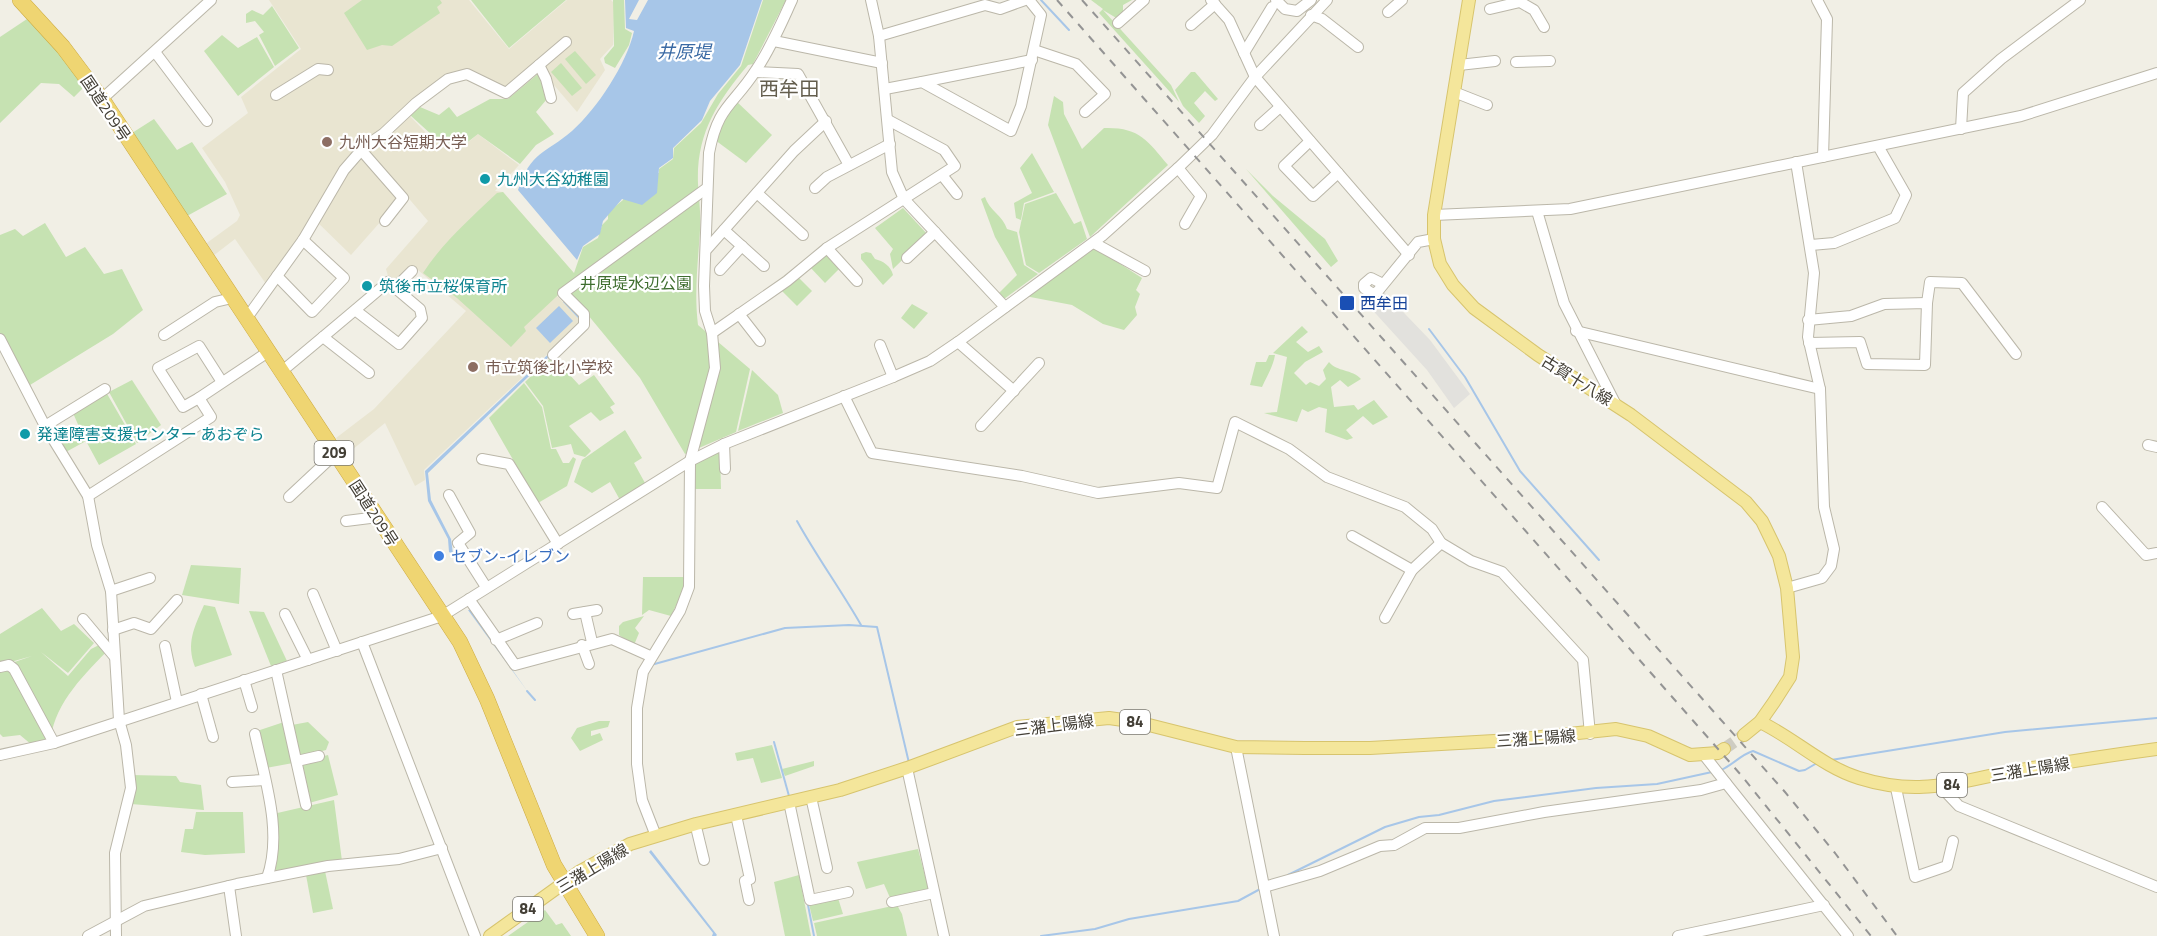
<svg xmlns="http://www.w3.org/2000/svg" width="2157" height="936" font-family="'Titillium Web','Noto Sans JP',sans-serif">
	<style>
		.education { fill: #e9e5d1 }
		.green { fill: #c6e2b2 }
		.parking { fill: #e2e1dd }
		.water { fill: #a7c6e8 }
		.lines { fill: none; stroke-linecap: round; stroke-linejoin: round }
		.stream { stroke: #a7c6e8; stroke-width: 2 }
		.major-tunnel { stroke: #ceccc2; stroke-width: 12; stroke-dasharray: 12 6; stroke-linecap: butt }
		.minor-casing { stroke: #bbb7a9; stroke-width: 12 }
		.major-casing { stroke: #d7c46d; stroke-width: 14 }
		.highway-casing { stroke: #cdab43; stroke-width: 16 }
		.minor { stroke: #fff; stroke-width: 10 }
		.major { stroke: #f4e69b; stroke-width: 12 }
		.highway { stroke: #efd572; stroke-width: 15 }
		.rail { stroke: #949494; stroke-width: 2; stroke-dasharray: 8 8; stroke-linecap: butt }
		.education-dot { fill: #8d6e63; stroke: #fff; stroke-width: 2 }
		.culture-dot { fill: #0f9aa8; stroke: #fff; stroke-width: 2 }
		.transit-dot { fill: #1a4fb4; stroke: #fff; stroke-width: 2 }
		.shop-dot { fill: #3f7fe0; stroke: #fff; stroke-width: 2 }
		.labels { text-anchor: middle; stroke-width: 4.5; stroke-linejoin: round; paint-order: stroke }
		.shield { fill: #fff; stroke: #7b7972; stroke-width: 1.5 }
		.shield-label { font-size: 15px; font-weight: bold; fill: #433f36 }
		.street-label { font-size: 16px; fill: #433f36; stroke: #fff }
		.education-label { font-size: 16px; fill: #785e54; stroke: #fff; text-anchor: start }
		.culture-label { font-size: 16px; fill: #0d838f; stroke: #fff; text-anchor: start }
		.park-label { font-size: 16px; fill: #3f6e2f; stroke: #fff }
		.transit-label { font-size: 16px; fill: #164399; stroke: #fff; text-anchor: start }
		.shop-label { font-size: 16px; fill: #366cbe; stroke: #fff; text-anchor: start }
		.water-label { font-size: 18px; font-style: italic; fill: #3a6aa4; stroke: #fff }
		.quarter-label { font-size: 20px; fill: #645e4e; stroke: #fff }
	</style>
	<rect width="100%" height="100%" fill="#f1efe5"/>
	<path class="education" d="M269,0H469L509,49L567,0H611L614,3L613,45L600,59L605,70L577,112L541,70L509,97L467,78L450,76L409,115L428,135L460,149L478,134L519,165L495,191L503,192L577,277L557,296L578,318V325L424,470L425,480L415,486L385,423L347,454L336,438L374,409L466,311L418,270L401,288L388,276L386,269L428,221L405,194L351,255L312,217L266,284L235,239L213,256L204,245L237,221L240,215L225,182L202,148L248,113L241,97L301,49Z"/>
	<g class="green">
		<path d="M362,0H440L442,3L437,7L440,13L392,46L382,45L367,50L344,13Z"/>
		<path d="M471,0H566L509,48Z"/>
		<path d="M613,0H624L625,29L632,33L629,45L615,68L605,63L604,58L614,46Z"/>
		<path d="M763,0H786L753,64L748,65C717,102 696,134 698,184C699,199 701,214 700,230C698,263 694,292 698,325L750,369L736,432L685,454L640,378L569,292L571,283L524,327L526,331L511,347L457,298L423,273C443,242 471,218 497,193L503,192L574,273L583,247L598,238L602,225L608,219V212L623,200L626,185L646,171L659,173V169L673,159L674,148L701,123L718,94L741,66Z"/>
		<path d="M1091,0H1132L1123,5V15L1118,19L1103,10L1171,85L1179,102L1099,13L1103,9Z"/>
		<path d="M272,6L299,48L275,66L259,35L264,32L255,21L246,23V14L252,10L263,15Z"/>
		<path d="M30,17L85,86L74,97L59,84L41,83L0,123V37Z"/>
		<path d="M222,35L238,48L257,37L274,67L238,96L204,51Z"/>
		<path d="M575,51L596,75L586,84L565,59Z"/>
		<path d="M561,63L582,88L572,96L551,72Z"/>
		<path d="M1191,72H1195L1218,99L1215,101L1205,91L1194,103L1205,116L1199,123L1183,106L1175,90Z"/>
		<path d="M539,73L547,99L536,112L554,134L536,145L520,164L478,134L460,148L432,135L410,115L420,107L439,115L449,107L457,117L490,99H508Z"/>
		<path d="M1054,96L1063,102L1064,114L1082,149L1104,128C1139,127 1147,140 1168,165L1090,237L1048,125Z"/>
		<path d="M736,101L772,135L746,163L715,140L726,114Z"/>
		<path d="M154,119L177,150L192,142L227,194L187,216L132,133Z"/>
		<path d="M1032,153L1054,192L1024,203L1021,220L1016,218L1014,203L1032,193L1020,168Z"/>
		<path d="M1246,169L1273,196L1325,239L1338,261L1331,267Z"/>
		<path d="M1056,193L1074,224L1081,221L1087,239L1039,273L1026,265L1019,232L1025,204Z"/>
		<path d="M985,197C989,210 1003,216 1007,229L1017,232L1024,265L1038,274L1004,299L998,294L1017,275L995,237L981,199Z"/>
		<path d="M903,208L928,235L893,269L890,254L893,249L875,228Z"/>
		<path d="M45,223L66,257L85,247L104,274L122,269L143,310L113,334L30,385L0,333V235L15,229L23,236Z"/>
		<path d="M1094,247L1142,278L1136,290L1140,294L1135,307L1137,315L1124,330L1103,324L1072,305L1025,296Z"/>
		<path d="M866,252L871,253L875,259C883,261 891,266 893,275L883,285L861,259V254Z"/>
		<path d="M825,254L840,268L825,283L809,266Z"/>
		<path d="M799,278L812,291L797,306L781,290Z"/>
		<path d="M912,304L928,313L914,329L901,318Z"/>
		<path d="M1302,326L1308,332L1296,342L1308,352L1319,346L1323,352L1305,362L1294,373L1306,385L1310,382L1319,386L1326,379L1323,370L1329,362C1337,372 1352,369 1361,379L1348,387L1340,380L1331,387L1334,407L1354,405L1358,410L1374,400L1388,417L1373,425L1363,416L1346,430L1353,438L1347,440L1325,432L1327,409L1319,407L1308,412L1302,409L1297,422L1264,413L1277,412L1287,357L1273,353Z"/>
		<path d="M1269,355H1275C1273,367 1267,376 1262,387L1250,385L1256,362H1266Z"/>
		<path d="M548,360L557,361L579,385L594,375L615,404L610,407L614,413L600,421L591,412L569,426L591,451L585,457L574,454L571,444L552,448L543,406L525,382Z"/>
		<path d="M752,370L778,395L783,413L738,431Z"/>
		<path d="M132,380L161,425L137,443L109,392Z"/>
		<path d="M524,383L542,407L551,449H556L563,463H569L573,457L576,459L567,486L538,503L489,418Z"/>
		<path d="M106,392L136,444L99,465L86,441L64,453L57,441L80,429L73,413Z"/>
		<path d="M625,430L642,458L634,463L645,483L620,500L610,482L592,493L574,482L582,460Z"/>
		<path d="M720,451L721,489H693L695,463Z"/>
		<path d="M191,565L241,568L239,604L182,595Z"/>
		<path d="M643,577H684V589L671,616L649,610L642,615Z"/>
		<path d="M204,605L215,607L232,655L195,667C186,643 194,628 204,605Z"/>
		<path d="M42,608L61,631L74,624L94,643L68,673L41,652L68,676L91,649L103,643L110,648C86,673 55,702 51,738L32,745L20,735L3,737L0,734V667L32,656L0,665V634Z"/>
		<path d="M249,611L264,612L287,661L271,666Z"/>
		<path d="M644,616L635,628L639,633L634,645L619,635V626L623,622Z"/>
		<path d="M599,721H610L608,727L591,731V736L600,733L603,740L580,751L571,738L577,728Z"/>
		<path d="M284,722L293,763L266,768L257,731Z"/>
		<path d="M308,722L329,742L326,750L299,757L292,725Z"/>
		<path d="M772,745L782,778L761,783L753,758L737,761L735,753Z"/>
		<path d="M328,755L338,795L309,803L300,762Z"/>
		<path d="M814,761V766L785,776L782,769Z"/>
		<path d="M131,775L176,776L180,782L201,785L204,810L131,804Z"/>
		<path d="M334,800L342,861L275,874L277,859L273,814Z"/>
		<path d="M196,812H243L245,853L205,855L181,852L185,829H193Z"/>
		<path d="M918,849L929,891L891,900L884,884L866,889L857,862Z"/>
		<path d="M325,871L333,909L313,913L306,875Z"/>
		<path d="M799,875L811,936H785L774,882Z"/>
		<path d="M838,898L843,914L813,921L809,904Z"/>
		<path d="M897,905L902,914L907,936H817L814,923Z"/>
		<path d="M545,910L556,925L562,923L571,936H508Z"/>
	</g>
	<path class="parking" d="M1382,290L1430,340L1470,394L1454,408L1427,370L1367,304Z"/>
	<g class="water">
		<path d="M625,0H639L629,19L637,20L648,0H762L740,65L710,101L702,120L673,148V158L659,168L657,193L642,205L622,199L603,221L600,234L583,246L577,260L518,190C531,151 545,154 572,131C597,109 627,63 634,31L626,28Z"/>
		<path d="M565,300L581,316V326L428,473L431,500L451,539L453,554L449,552L448,539L428,501L425,471L578,326V318L563,302Z"/>
		<path d="M559,306L573,321L550,343L536,328Z"/>
		<path d="M468,610H470L528,692Z"/>
		<path d="M651,850L717,935L716,936H712L713,933L649,852Z"/>
	</g>
	<g class="lines">
		<g class="stream">
			<path d="M1041,0L1069,30"/>
			<path d="M1429,329L1465,377L1520,471L1599,560"/>
			<path d="M797,521C817,557 841,590 861,625"/>
			<path d="M651,665L785,628L849,625L877,627L909,763"/>
			<path d="M527,691L535,700"/>
			<path d="M774,742L789,796"/>
			<path d="M1831,760L2005,732L2157,718"/>
			<path d="M1721,770C1733,765 1740,755 1753,751L1799,771L1805,770L1817,763"/>
			<path d="M1288,875L1385,827L1419,817L1439,815L1494,801L1596,788L1657,784L1712,772"/>
			<path d="M808,905L814,936"/>
			<path d="M1041,936L1095,929L1129,919L1238,901L1262,888"/>
		</g>
		<path class="major-tunnel" d="M1724,749L1744,735"/>
		<g class="minor-casing">
			<g id="minor">
				<path d="M871,0L879,36L892,172L904,199L1005,307"/>
				<path d="M1211,0L1229,20L1255,77L1409,255"/>
				<path d="M1276,0L1285,9L1297,11L1311,0"/>
				<path d="M1817,0L1827,19L1823,157"/>
				<path d="M1490,9L1520,2L1534,10L1544,27"/>
				<path d="M1388,12L1402,0"/>
				<path d="M1311,15L1322,19L1358,47"/>
				<path d="M1118,23L1144,0"/>
				<path d="M1191,25L1215,4"/>
				<path d="M879,36L985,5L1000,9L1025,0"/>
				<path d="M774,41L882,63"/>
				<path d="M1034,50L1076,64L1105,94L1085,112"/>
				<path d="M155,52L207,121"/>
				<path d="M1244,53L1272,7"/>
				<path d="M1516,62L1550,61"/>
				<path d="M539,65L546,79L551,98"/>
				<path d="M1459,65L1495,61"/>
				<path d="M756,72L798,74L849,165"/>
				<path d="M922,82L1032,60"/>
				<path d="M885,89L922,82L1011,131L1021,106L1041,15L1029,0"/>
				<path d="M1454,92L1487,105"/>
				<path d="M276,95L318,69L328,70"/>
				<path d="M102,99L211,0"/>
				<path d="M1260,125L1280,107"/>
				<path d="M1961,129L1963,93L2001,59L2080,0"/>
				<path d="M1310,141L1284,166L1313,196L1338,173"/>
				<path d="M361,150L403,198L385,221"/>
				<path d="M1178,168L1201,196L1185,224"/>
				<path d="M942,175L957,194"/>
				<path d="M815,188L827,177L890,144"/>
				<path d="M757,193L803,235"/>
				<path d="M1537,211L1564,303L1616,405"/>
				<path d="M1434,215L1570,209L2021,116L2157,73"/>
				<path d="M724,230L764,266"/>
				<path d="M1094,243L1145,271"/>
				<path d="M1811,245L1834,243L1895,218L1906,195L1878,146"/>
				<path d="M827,248L857,281"/>
				<path d="M707,249L794,151L826,121"/>
				<path d="M907,258L935,232"/>
				<path d="M720,270L742,246"/>
				<path d="M277,276L312,312L344,278L303,240"/>
				<path d="M1383,284L1371,278L1364,284V288L1373,294L1378,291L1418,242L1434,239"/>
				<path d="M395,288L412,271"/>
				<path d="M1927,303L1930,282L1962,283L2016,354"/>
				<path d="M739,314L760,341"/>
				<path d="M246,319L303,240L344,170L364,147L383,134L416,103L448,79L467,74L506,93L566,42"/>
				<path d="M1808,320L1851,316L1884,304L1927,303L1925,365L1867,364L1860,342L1809,343"/>
				<path d="M1576,331L1820,389"/>
				<path d="M712,333L787,281L827,248L955,166L944,150L888,120"/>
				<path d="M164,335L215,302L232,298"/>
				<path d="M323,337L369,373"/>
				<path d="M0,339L45,426L88,496L97,545L111,591L119,720L126,745L131,788L115,853L116,936"/>
				<path d="M958,342L1014,391"/>
				<path d="M880,345L893,377"/>
				<path d="M553,355L584,325V314L563,293L707,188"/>
				<path d="M281,372C317,342 353,312 388,282L420,309L422,318L399,344L355,310"/>
				<path d="M844,396L872,453L1022,476L1098,493L1179,483L1217,488L1235,422L1289,449L1327,477L1405,507L1432,529L1441,543L1471,561L1502,572L1583,660L1590,734"/>
				<path d="M199,398L183,407L158,368L199,346L222,382"/>
				<path d="M45,426L105,389"/>
				<path d="M981,426L1039,363"/>
				<path d="M724,444L725,469"/>
				<path d="M2148,445L2157,447"/>
				<path d="M482,459L509,464L558,544"/>
				<path d="M449,495L470,533L458,543L486,587"/>
				<path d="M88,496L211,417L199,398L268,352"/>
				<path d="M289,497L335,454"/>
				<path d="M2102,507L2146,555L2157,553"/>
				<path d="M346,521L370,518"/>
				<path d="M1352,536L1412,570"/>
				<path d="M1787,588L1822,578L1831,566L1834,549L1824,507L1820,389L1808,337L1814,273L1796,162"/>
				<path d="M111,591L150,578"/>
				<path d="M313,594L337,651"/>
				<path d="M469,599L515,665L612,639L650,656"/>
				<path d="M585,612L592,642"/>
				<path d="M285,614L308,660"/>
				<path d="M573,614L597,610"/>
				<path d="M1385,618L1412,570L1441,543"/>
				<path d="M83,619L114,656"/>
				<path d="M113,630L134,623L151,629L177,600"/>
				<path d="M496,640L537,623"/>
				<path d="M362,642L475,936"/>
				<path d="M582,645L589,664"/>
				<path d="M165,646L177,702"/>
				<path d="M0,667L9,665L14,669L54,743"/>
				<path d="M276,670L306,805"/>
				<path d="M244,680L252,707"/>
				<path d="M201,694L213,737"/>
				<path d="M255,734C265,780 283,833 267,878"/>
				<path d="M1236,747L1274,936"/>
				<path d="M0,755L54,743L442,616L690,461L724,444L893,377L930,361L958,342L1102,236L1178,168L1212,135L1255,77L1327,0"/>
				<path d="M1704,755L1726,783"/>
				<path d="M297,761L319,756"/>
				<path d="M907,768L944,936"/>
				<path d="M232,782L264,780"/>
				<path d="M1941,787L1959,806L2157,887"/>
				<path d="M1896,788L1915,877L1947,866L1953,841"/>
				<path d="M811,797L827,868"/>
				<path d="M789,802L810,900L848,892"/>
				<path d="M736,815L750,879L745,881L749,900"/>
				<path d="M697,831L704,860"/>
				<path d="M656,836L642,800L637,764V708L643,672L680,611L689,587L690,461L715,368L712,333L705,311L704,286L709,153C718,105 733,106 756,70C771,48 781,24 792,0"/>
				<path d="M229,886L236,936"/>
				<path d="M1264,887L1320,871L1380,846L1394,845L1425,828H1459L1544,812L1701,790L1726,783L1848,936"/>
				<path d="M892,902L934,893"/>
				<path d="M88,936L144,906L237,884L328,866L399,859L442,848"/>
				<path d="M1678,936L1824,905"/>
			</g>
		</g>
		<g class="major-casing">
			<g id="major">
				<path d="M1469,0L1434,215V239L1440,264L1453,285L1474,308L1538,355L1631,415L1746,502L1762,521L1779,556L1787,588L1793,657L1790,677L1774,702L1760,722L1744,735"/>
				<path d="M1760,722C1794,738 1823,767 1859,778C1923,798 1959,780 2021,770C2066,762 2112,755 2157,749"/>
				<path d="M490,936L579,872L630,844L696,824L840,790L907,768L1017,727L1109,718L1137,722L1236,747L1305,748H1370L1512,740L1616,729L1648,736L1690,755L1718,753L1724,749"/>
			</g>
		</g>
		<g class="highway-casing">
			<path id="highway" d="M20,0L63,47L102,99L460,642L487,699L554,865L597,936"/>
		</g>
		<use href="#minor" class="minor"/>
		<use href="#major" class="major"/>
		<use href="#highway" class="highway"/>
		<g class="rail">
			<path d="M1057,0L1741,775L1871,936"/>
			<path d="M1082,0L1785,792L1835,853L1897,936"/>
		</g>
	</g>
	<g class="education-dot">
		<circle cx="327" cy="142" r="6"/>
		<circle cx="473" cy="367" r="6"/>
	</g>
	<g class="culture-dot">
		<circle cx="485" cy="179" r="6"/>
		<circle cx="367" cy="286" r="6"/>
		<circle cx="25" cy="434" r="6"/>
	</g>
	<rect class="transit-dot" x="1339" y="295" width="16" height="16" rx="3"/>
	<circle class="shop-dot" cx="439" cy="556" r="6"/>
	<g class="labels">
		<g class="shield">
			<rect x="314.5" y="441" width="39" height="24" rx="4.5"/>
			<rect x="1120" y="710" width="30" height="24" rx="4.5"/>
			<rect x="1937" y="773" width="30" height="24" rx="4.5"/>
			<rect x="513" y="897" width="30" height="24" rx="4.5"/>
		</g>
		<g class="shield-label">
			<text x="334" y="458">209</text>
			<text x="1135" y="727">84</text>
			<text x="1952" y="790">84</text>
			<text x="528" y="914">84</text>
		</g>
		<g class="street-label">
			<text transform="translate(106 108) rotate(56)" y="6">国道209号</text>
			<text transform="translate(1577 380) rotate(32)" y="6">古賀十八線</text>
			<text transform="translate(374 513) rotate(57)" y="6">国道209号</text>
			<text transform="translate(1054 725) rotate(-7)" y="6">三潴上陽線</text>
			<text transform="translate(1536 738) rotate(-4)" y="6">三潴上陽線</text>
			<text transform="translate(2030 769) rotate(-9)" y="6">三潴上陽線</text>
			<text transform="translate(592 868) rotate(-31)" y="6">三潴上陽線</text>
		</g>
		<g class="education-label">
			<text x="339" y="148">九州大谷短期大学</text>
			<text x="485" y="373">市立筑後北小学校</text>
		</g>
		<g class="culture-label">
			<text x="497" y="185">九州大谷幼稚園</text>
			<text x="379" y="292">筑後市立桜保育所</text>
			<text x="37" y="440">発達障害支援センター あおぞら</text>
		</g>
		<g class="park-label">
			<text x="636" y="289">井原堤水辺公園</text>
		</g>
		<g class="transit-label">
			<text x="1360" y="309">西牟田</text>
		</g>
		<g class="shop-label">
			<text x="451" y="562">セブン-イレブン</text>
		</g>
		<g class="water-label">
			<text x="684" y="58">井原堤</text>
		</g>
		<g class="quarter-label">
			<text x="789" y="96">西牟田</text>
		</g>
	</g>
</svg>
